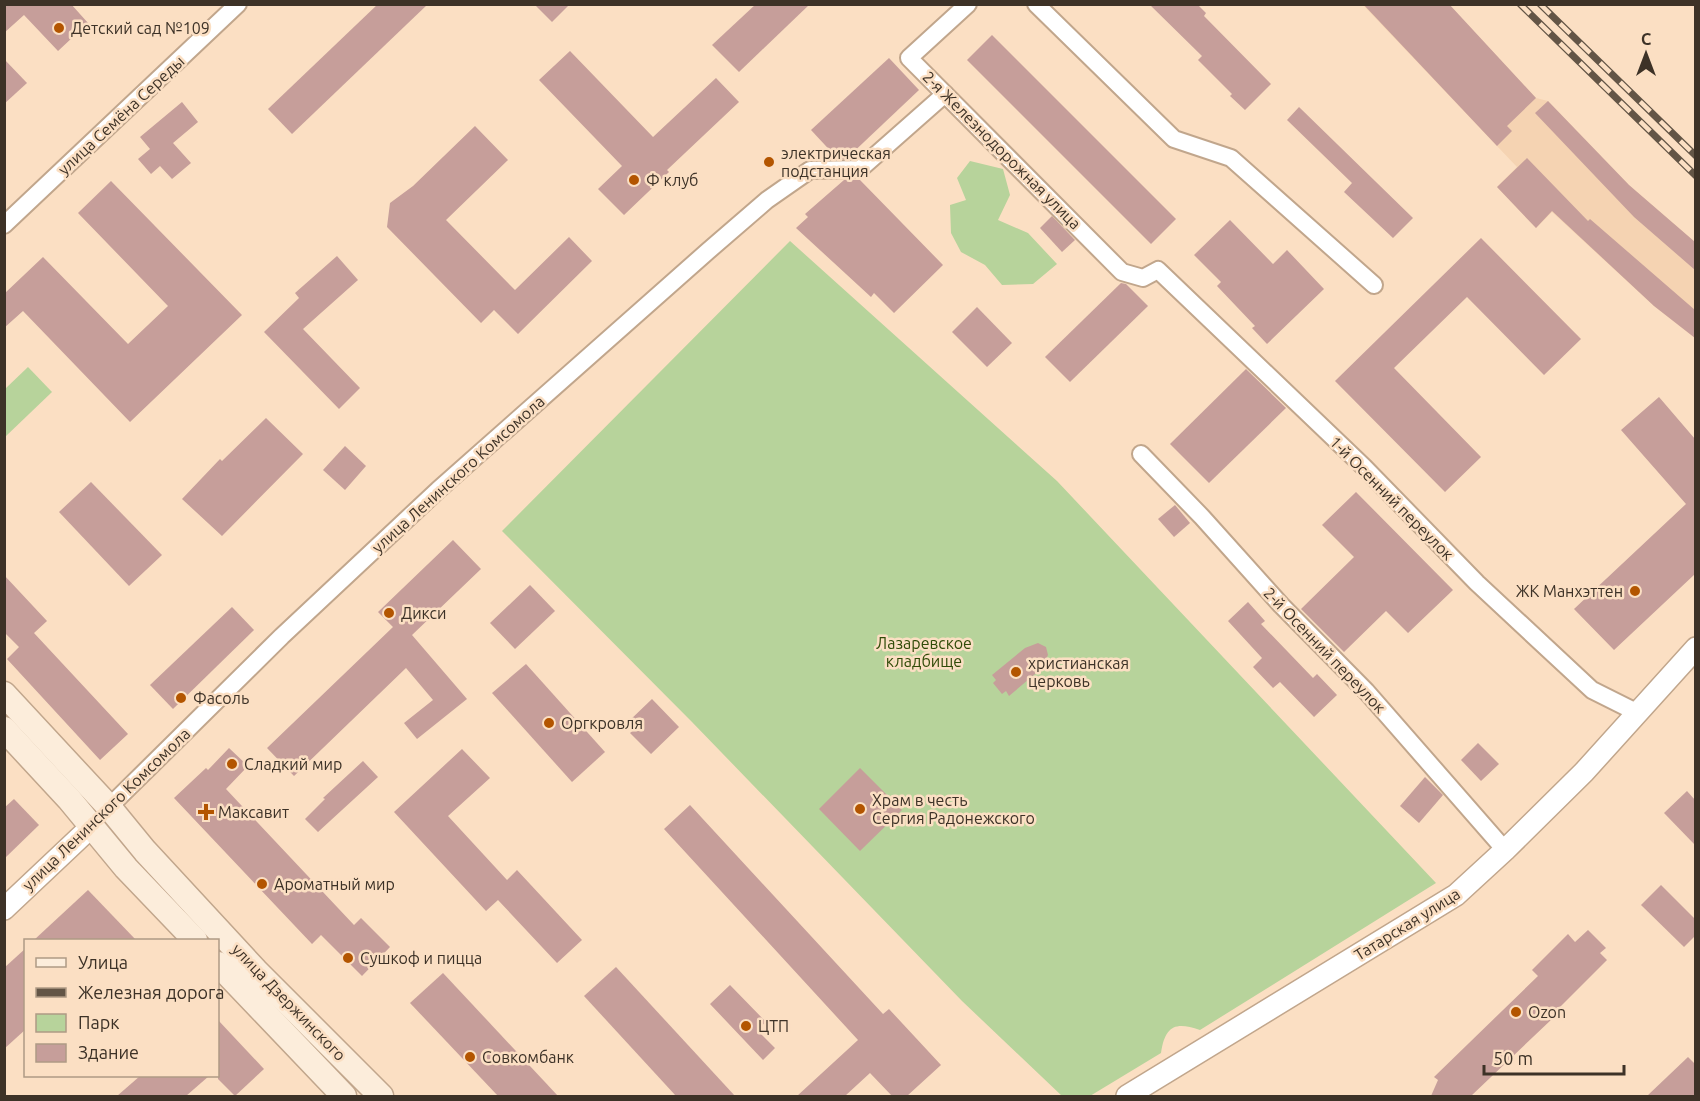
<svg xmlns="http://www.w3.org/2000/svg" width="1700" height="1101" font-family="Ubuntu,sans-serif">
	<style>
		.built { fill: #f5d3b2 }
		.green { fill: #b7d39b }
		.building { fill: #c69e9a }
		.lines { fill: none; stroke-linecap: round; stroke-linejoin: round }
		.minor-casing { stroke: #c1a68c; stroke-width: 20 }
		.tertiary-casing { stroke: #c1a68c; stroke-width: 24 }
		.secondary-casing { stroke: #c1a68c; stroke-width: 27 }
		.minor { stroke: #fff; stroke-width: 16 }
		.tertiary { stroke: #fff; stroke-width: 21 }
		.secondary { stroke: #fceddb; stroke-width: 24 }
		.rail-casing { stroke: #635546; stroke-width: 7 }
		.rail { stroke: #fbdfc3; stroke-width: 4.5; stroke-dasharray: 14; stroke-linecap: butt }
		.poi-dot { fill: #b35500; stroke: #fbdfc3; stroke-width: 2 }
		.labels { text-anchor: middle; stroke-width: 5; stroke-linejoin: round; paint-order: stroke }
		.poi-label { font-size: 16px; fill: #3d3227; stroke: #fbdfc3; text-anchor: start }
		.street-label { font-size: 16px; fill: #3d3227; stroke: #fbdfc3 }
		.park-label { font-size: 16px; fill: #304b08; stroke: #fbdfc3 }
	</style>
	<rect width="100%" height="100%" fill="#fbdfc3"/>
	<path class="built" d="M1363,5H1449L1536,98L1548,101L1629,185L1695,242V338L1654,306L1552,212L1536,228L1497,187L1517,167Z"/>
	<g class="green">
		<path d="M970,161L1003,169L1010,195L998,220L1028,233L1057,264L1033,284L1002,285L985,265L961,252L951,233L950,205L966,200L957,178Z"/>
		<path d="M790,241L1057,481L1436,883L1200,1030C1175,1021 1165,1026 1161,1053L1090,1096H1062L962,1001L692,722L502,531Z"/>
		<path d="M28,367L52,392L5,437V389Z"/>
	</g>
	<g class="building">
		<path d="M4,4H71L88,23L58,51L24,15L4,33Z"/>
		<path d="M378,4H428L292,134L268,109Z"/>
		<path d="M534,4H570L552,22Z"/>
		<path d="M756,4H810L739,72L712,45Z"/>
		<path d="M1149,4H1197L1206,13L1204,16L1271,84L1245,110L1230,96L1232,94L1198,60L1202,56Z"/>
		<path d="M1363,4H1449L1536,98L1507,126L1512,131L1497,146Z"/>
		<path d="M992,35L1176,219L1151,244L967,60Z"/>
		<path d="M570,51L653,137L716,78L739,102L667,170L669,172L624,215L598,189L622,166L539,80Z"/>
		<path d="M889,58L919,90L846,159H838L811,130Z"/>
		<path d="M4,59L27,83L4,104Z"/>
		<path d="M1548,101L1629,185L1695,242V270L1634,217L1535,113Z"/>
		<path d="M182,102L198,122L173,143L191,163L172,179L160,166L151,174L138,159L150,149L140,137Z"/>
		<path d="M1299,107L1413,218L1393,238L1344,192L1352,183L1287,120Z"/>
		<path d="M475,126L508,160L446,220L515,290L569,237L592,261L518,334L494,310L481,323L387,227L390,203L413,186Z"/>
		<path d="M1527,158L1588,221L1590,219L1695,310V338L1654,306L1552,211L1536,228L1497,187Z"/>
		<path d="M844,180H860L943,265L894,313L874,293L871,297L796,228L808,217L805,214Z"/>
		<path d="M111,181L242,315L130,422L23,311L4,328V294L43,257L128,344L168,306L78,213Z"/>
		<path d="M1052,216L1075,240L1062,252L1040,228Z"/>
		<path d="M1230,220L1273,264L1287,250L1324,289L1267,344L1252,328L1255,326L1217,286L1221,282L1194,255Z"/>
		<path d="M1481,238L1581,339L1544,375L1467,297L1394,368L1481,457L1445,492L1335,381Z"/>
		<path d="M337,256L358,280L303,329L360,388L339,409L264,332L299,298L295,293Z"/>
		<path d="M1121,283L1126,284L1148,306L1070,382L1045,357Z"/>
		<path d="M977,307L1012,343L987,367L952,332Z"/>
		<path d="M1246,369L1286,408L1209,483L1170,444Z"/>
		<path d="M1659,397L1695,439V574L1614,650L1574,609L1686,504L1621,430Z"/>
		<path d="M266,418L303,454L222,536L182,499L220,459L222,461Z"/>
		<path d="M345,446L366,466L345,490L323,470Z"/>
		<path d="M91,482L162,555L129,586L59,512Z"/>
		<path d="M1356,492L1453,590L1408,633L1386,611L1344,652L1301,609L1354,557L1322,525Z"/>
		<path d="M1175,505L1190,523L1174,537L1158,519Z"/>
		<path d="M453,540L481,569L412,635L467,699L417,739L404,723L433,700L406,668L294,776L267,748L393,627L378,612Z"/>
		<path d="M4,575L47,621L34,633L128,734L100,760L7,659L19,647L4,632Z"/>
		<path d="M530,585L555,611L515,649L490,623Z"/>
		<path d="M1248,602L1265,621L1261,624L1313,678L1317,674L1337,695L1314,717L1280,682L1273,688L1253,667L1262,658L1228,621Z"/>
		<path d="M232,607L254,630L173,709L150,685Z"/>
		<path d="M1038,643L1046,647L1048,655L1041,669L1009,696L1006,691L1002,694L993,683L996,680L992,675L1025,648Z"/>
		<path d="M526,664L605,752L572,782L492,693Z"/>
		<path d="M652,699L679,727L651,754L630,733L635,729L628,722Z"/>
		<path d="M1478,743L1499,764L1481,781L1461,760Z"/>
		<path d="M229,748L248,766L226,789L354,925L361,918L390,947L362,976L321,935L312,944L174,798L206,768L208,770Z"/>
		<path d="M462,749L490,778L448,816L507,880L517,870L582,940L557,963L498,900L486,911L394,812Z"/>
		<path d="M363,761L378,777L318,832L305,819L325,799L323,798Z"/>
		<path d="M860,768L902,810L860,851L819,809Z"/>
		<path d="M1425,777L1443,795L1419,823L1400,806Z"/>
		<path d="M1687,791L1695,800V845L1664,813Z"/>
		<path d="M14,799L39,825L4,859V808Z"/>
		<path d="M690,805L883,1014L889,1009L941,1065L907,1096H892L870,1073L845,1096H797L858,1040L664,829Z"/>
		<path d="M1661,885L1695,919V936L1684,947L1641,905Z"/>
		<path d="M88,890L136,940H34Z"/>
		<path d="M1588,930L1606,948L1600,953L1607,960L1550,1017L1552,1019L1471,1096H1431L1438,1080L1434,1077L1538,976L1532,970L1568,934L1575,942Z"/>
		<path d="M26,948V1029L4,1049V968Z"/>
		<path d="M616,967L735,1096H676L584,996Z"/>
		<path d="M443,973L558,1096H498L410,1003Z"/>
		<path d="M730,985L766,1022L757,1030L775,1048L763,1060L710,1004Z"/>
		<path d="M218,1020L264,1069L235,1096L218,1079Z"/>
		<path d="M1688,1057L1695,1064V1096H1647Z"/>
		<path d="M140,1076H209L186,1096H117Z"/>
	</g>
	<g class="lines">
		<g class="minor-casing">
			<g id="minor">
				<path d="M968,4L909,58L1122,272L1143,278L1158,270L1364,467L1477,583L1592,690L1636,712"/>
				<path d="M1036,4L1174,139L1231,158L1374,285"/>
				<path d="M4,225L238,4"/>
				<path d="M1141,454L1202,517L1281,605L1366,691L1505,850"/>
				<path d="M109,807L282,636L438,490L708,251L767,200L810,170L860,169L945,94"/>
			</g>
		</g>
		<g class="tertiary-casing">
			<g id="tertiary">
				<path d="M4,909L92,826"/>
				<path d="M1127,1096L1456,895L1505,850L1584,772L1696,648"/>
			</g>
		</g>
		<g class="secondary-casing">
			<g id="secondary">
				<path d="M4,694L109,807L145,851L256,971L381,1096"/>
				<path d="M4,729L69,799L126,868L195,940"/>
				<path d="M218,964L344,1096"/>
			</g>
		</g>
		<use href="#minor" class="minor"/>
		<use href="#tertiary" class="tertiary"/>
		<use href="#secondary" class="secondary"/>
		<g class="rail-casing">
			<g id="rail">
				<path d="M1520,4L1696,176"/>
				<path d="M1540,4L1696,156"/>
			</g>
		</g>
		<use href="#rail" class="rail"/>
	</g>
	<g class="poi-dot">
		<circle cx="59" cy="28" r="6"/>
		<circle cx="769" cy="162" r="6"/>
		<circle cx="634" cy="180" r="6"/>
		<circle cx="1635" cy="591" r="6"/>
		<circle cx="389" cy="613" r="6"/>
		<circle cx="1016" cy="672" r="6"/>
		<circle cx="181" cy="698" r="6"/>
		<circle cx="549" cy="723" r="6"/>
		<circle cx="232" cy="764" r="6"/>
		<circle cx="860" cy="809" r="6"/>
		<path d="M203 803h6v6h6v6h-6v6h-6v-6h-6v-6h6z"/>
		<circle cx="262" cy="884" r="6"/>
		<circle cx="348" cy="958" r="6"/>
		<circle cx="1516" cy="1012" r="6"/>
		<circle cx="746" cy="1026" r="6"/>
		<circle cx="470" cy="1057" r="6"/>
	</g>
	<g class="labels">
		<g class="poi-label">
			<text x="71" y="34">Детский сад №109</text>
			<text x="781" y="159">электрическая<tspan x="781" dy="18">подстанция</tspan></text>
			<text x="646" y="186">Ф клуб</text>
			<text x="1623" y="597" text-anchor="end">ЖК Манхэттен</text>
			<text x="401" y="619">Дикси</text>
			<text x="1028" y="669">христианская<tspan x="1028" dy="18">церковь</tspan></text>
			<text x="193" y="704">Фасоль</text>
			<text x="561" y="729">Оргкровля</text>
			<text x="244" y="770">Сладкий мир</text>
			<text x="872" y="806">Храм в честь<tspan x="872" dy="18">Сергия Радонежского</tspan></text>
			<text x="218" y="818">Максавит</text>
			<text x="274" y="890">Ароматный мир</text>
			<text x="360" y="964">Сушкоф и пицца</text>
			<text x="1528" y="1018">Ozon</text>
			<text x="758" y="1032">ЦТП</text>
			<text x="482" y="1063">Совкомбанк</text>
		</g>
		<g class="street-label">
			<text transform="translate(121 115) rotate(-43)" y="6">улица Семёна Середы</text>
			<text transform="translate(1002 150) rotate(45)" y="6">2-я Железнодорожная улица</text>
			<text transform="translate(458 474) rotate(-42)" y="6">улица Ленинского Комсомола</text>
			<text transform="translate(1392 498) rotate(45)" y="6">1-й Осенний переулок</text>
			<text transform="translate(1325 650) rotate(46)" y="6">2-й Осенний переулок</text>
			<text transform="translate(106 809) rotate(-44)" y="6">улица Ленинского Комсомола</text>
			<text transform="translate(1407 924) rotate(-32)" y="6">Татарская улица</text>
			<text transform="translate(289 1002) rotate(46)" y="6">улица Дзержинского</text>
		</g>
		<g class="park-label">
			<text x="924" y="649">Лазаревское<tspan x="924" dy="18">кладбище</tspan></text>
		</g>
	</g>
	<rect width="1700" height="1101" fill="none" stroke="#3d3227" stroke-width="12"/>
	<rect x="24" y="939" width="195" height="138" fill="#fbdfc3" stroke="#af9a85" stroke-width="1.5"/>
	<rect x="36" y="958" width="30" height="9" fill="#fceddb" stroke="#af9a85" stroke-width="1.5"/>
	<text x="78" y="969" font-size="18" fill="#3d3227">Улица</text>
	<rect x="36" y="988" width="30" height="9" fill="#635546" stroke="#af9a85" stroke-width="1.5"/>
	<text x="78" y="999" font-size="18" fill="#3d3227">Железная дорога</text>
	<rect x="36" y="1014" width="30" height="18" fill="#b7d39b" stroke="#af9a85" stroke-width="1.5"/>
	<text x="78" y="1029" font-size="18" fill="#3d3227">Парк</text>
	<rect x="36" y="1044" width="30" height="18" fill="#c69e9a" stroke="#af9a85" stroke-width="1.5"/>
	<text x="78" y="1059" font-size="18" fill="#3d3227">Здание</text>
	<g transform="translate(1646 54)" stroke="#fbdfc3" stroke-width="4.5" paint-order="stroke">
	<path d="M0-4.5L10 22L0 15L-10 22Z" fill="#3d3227"/>
	<text y="-9" font-size="16" font-weight="bold" text-anchor="middle" fill="#3d3227">С</text>
	</g>
	<path d="M1484 1065v9h140v-9" fill="none" stroke="#3d3227" stroke-width="3"/>
	<text x="1493" y="1065" font-size="18" fill="#3d3227" stroke="#fbdfc3" stroke-width="4.5" paint-order="stroke">50 m</text>
</svg>
